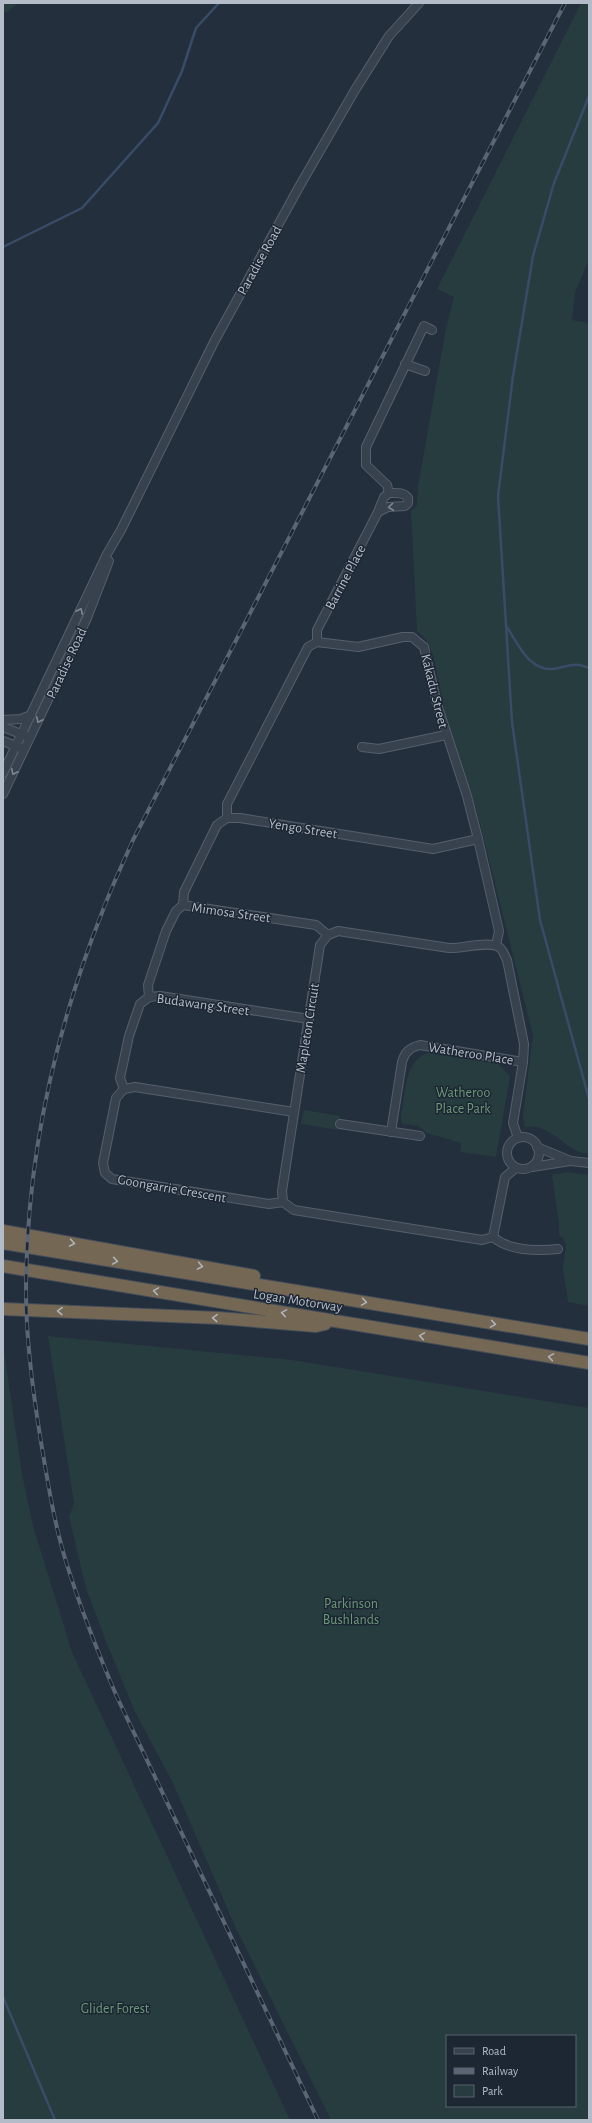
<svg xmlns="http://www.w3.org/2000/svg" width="592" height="2123" font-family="'Alegreya Sans',sans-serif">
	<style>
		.green { fill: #263c3f; fill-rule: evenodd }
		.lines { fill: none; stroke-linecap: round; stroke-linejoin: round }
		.stream { stroke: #394c67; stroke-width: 2.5 }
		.minor-casing { stroke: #565f6c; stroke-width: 10 }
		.highway-casing { stroke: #434c59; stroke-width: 14 }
		.minor { stroke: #38414e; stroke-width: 8 }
		.highway { stroke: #746855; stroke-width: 12 }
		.rail-casing { stroke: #5a6575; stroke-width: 4 }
		.rail { stroke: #1d2633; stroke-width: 2.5; stroke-dasharray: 8; stroke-linecap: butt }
		.oneway { stroke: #7c8592 }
		.oneway2 { stroke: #aeb4bd }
		.labels { text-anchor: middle; stroke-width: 3; stroke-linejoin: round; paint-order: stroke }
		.street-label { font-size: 14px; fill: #b4bcc9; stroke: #1d2633 }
		.park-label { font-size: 14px; fill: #6b9a76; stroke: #1d2633 }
	</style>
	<rect width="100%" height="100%" fill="#242f3e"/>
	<g class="green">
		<path d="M3,3H18L6,13L3,10Z"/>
		<path d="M581,3H589V259L575,293L572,320L589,323V1154C571,1153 558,1134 540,1128C536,1126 529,1127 525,1127L523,1115L533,1035L476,808L446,717L433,654L425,638L417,631L411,511L417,505L418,486L446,328L454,297L437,289Z"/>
		<path d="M428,1053L498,1064L510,1076L496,1157L460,1152L461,1143L427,1133L418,1126L402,1124L401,1117C405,1096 404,1060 428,1053Z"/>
		<path d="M304,1110L340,1116L338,1130L301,1124Z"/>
		<path d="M567,1172L589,1175V1306L568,1302L563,1268L566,1246L563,1238L559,1235V1224L552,1175Z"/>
		<path d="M48,1336L292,1360L589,1408V2120H331L235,1926L173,1783L135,1712L107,1644L86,1588L69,1517L74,1503ZM447,2036H575V2106H447Z"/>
		<path d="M3,1344L22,1474L33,1526L72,1652L290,2120H3Z"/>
	</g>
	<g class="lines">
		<g class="stream">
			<path d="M589,96L554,183L533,256L513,376L498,496L512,722L540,920L589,1099"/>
			<path d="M3,247L82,208L158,123L182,71L196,28L219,3"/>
			<path d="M507,627C518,644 529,671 553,669C569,667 572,661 589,668"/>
			<path d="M3,1997L55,2120"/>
		</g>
		<g class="minor-casing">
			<g id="minor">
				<path d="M405,364L425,371"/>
				<path d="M389,493L387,485L366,465V447L424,326L432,330"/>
				<path d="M317,642V630L378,512L384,497L389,493C397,493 403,492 408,498V503L405,506L388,507L378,512"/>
				<path d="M3,720L21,719L31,715"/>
				<path d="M3,727L26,736"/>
				<path d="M3,741L21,748"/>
				<path d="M362,747L379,749L446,735"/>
				<path d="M3,773L107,554L121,530L214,342L299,187L355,90L389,36L419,3"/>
				<path d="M3,794L87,618L109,561"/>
				<path d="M227,818V804L308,647L317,642L358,647L403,637H412L424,647L437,704L467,796L478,839L499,931L496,945"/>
				<path d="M183,905L184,892L217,825L227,818H240L433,849L478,839"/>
				<path d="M149,997L148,985L166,931L176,911L183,905L316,925L328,935"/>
				<path d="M124,1089L120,1078L129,1036L140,1004L149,997L160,996L309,1019"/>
				<path d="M340,1124L420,1136"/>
				<path d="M391,1132L402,1062C405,1052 409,1048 420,1045L523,1062"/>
				<circle cx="523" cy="1153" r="16"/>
				<path d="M537,1147L571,1161L589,1163"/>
				<path d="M532,1167L570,1161"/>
				<path d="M516,1168L505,1177L493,1237L482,1240L294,1210L283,1202L282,1191L320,945L328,935L338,931L449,948C462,949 493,939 501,949C504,952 505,957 507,960L524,1044L523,1062L513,1123L518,1138"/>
				<path d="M283,1202L269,1204L112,1179L105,1173L103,1163L116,1098L124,1089L135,1087L294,1112"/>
				<path d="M493,1237C509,1251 537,1251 558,1249"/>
			</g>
		</g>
		<g class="highway-casing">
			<g id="highway">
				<path d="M3,1231L254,1276"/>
				<path d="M3,1243L589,1339"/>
				<path d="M3,1266L589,1363"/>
				<path d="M3,1309L219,1318L316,1326L325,1324"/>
			</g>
		</g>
		<use href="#minor" class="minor"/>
		<use href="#highway" class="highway"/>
		<g class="rail-casing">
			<path id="rail" d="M318,2120L117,1697C99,1655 82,1612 68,1568C55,1528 48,1484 41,1442C33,1393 26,1342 26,1292C26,1161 55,1031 103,910C112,886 123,863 133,840L565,3"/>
		</g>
		<use href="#rail" class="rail"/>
	</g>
	<defs><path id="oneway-chevron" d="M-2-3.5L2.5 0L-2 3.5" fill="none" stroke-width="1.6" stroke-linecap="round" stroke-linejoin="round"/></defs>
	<g class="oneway">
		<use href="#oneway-chevron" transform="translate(391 507) rotate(174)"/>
		<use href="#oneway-chevron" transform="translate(80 611) rotate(-65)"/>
		<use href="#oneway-chevron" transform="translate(39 720) rotate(115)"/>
		<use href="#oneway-chevron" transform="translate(14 772) rotate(116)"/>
	</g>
	<g class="oneway2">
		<use href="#oneway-chevron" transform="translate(72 1243) rotate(10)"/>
		<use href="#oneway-chevron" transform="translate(115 1261) rotate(9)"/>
		<use href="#oneway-chevron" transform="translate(200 1266) rotate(10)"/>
		<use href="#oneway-chevron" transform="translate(156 1291) rotate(-171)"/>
		<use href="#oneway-chevron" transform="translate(364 1302) rotate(9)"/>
		<use href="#oneway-chevron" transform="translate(60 1311) rotate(-177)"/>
		<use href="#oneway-chevron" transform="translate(284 1313) rotate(-171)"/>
		<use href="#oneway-chevron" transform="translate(215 1318) rotate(-177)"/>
		<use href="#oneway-chevron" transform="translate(493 1324) rotate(9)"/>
		<use href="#oneway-chevron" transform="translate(422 1336) rotate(-171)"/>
		<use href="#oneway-chevron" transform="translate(551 1357) rotate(-171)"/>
	</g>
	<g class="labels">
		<g class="street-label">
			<text transform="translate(259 260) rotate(-61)" y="5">Paradise Road</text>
			<text transform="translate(345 577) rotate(-62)" y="5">Barrine Place</text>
			<text transform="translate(66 663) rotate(-65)" y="5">Paradise Road</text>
			<text transform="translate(435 691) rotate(76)" y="5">Kakadu Street</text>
			<text transform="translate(303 828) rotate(9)" y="5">Yengo Street</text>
			<text transform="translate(231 912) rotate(8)" y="5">Mimosa Street</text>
			<text transform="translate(203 1004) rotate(8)" y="5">Budawang Street</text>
			<text transform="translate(307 1028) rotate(-81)" y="5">Mapleton Circuit</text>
			<text transform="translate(471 1053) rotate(9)" y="5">Watheroo Place</text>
			<text transform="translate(172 1188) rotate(10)" y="5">Goongarrie Crescent</text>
			<text transform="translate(298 1300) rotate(9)" y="5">Logan Motorway</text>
		</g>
		<g class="park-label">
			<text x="463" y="1097">Watheroo<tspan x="463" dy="16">Place Park</tspan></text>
			<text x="351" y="1608">Parkinson<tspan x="351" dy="16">Bushlands</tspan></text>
			<text x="115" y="2013">Glider Forest</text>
		</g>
	</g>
	<rect width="592" height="2123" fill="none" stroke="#b4bcc9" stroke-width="8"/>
	<rect x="446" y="2035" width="130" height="72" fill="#1d2633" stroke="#59626f"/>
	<rect x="454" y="2048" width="20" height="6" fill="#38414e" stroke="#59626f"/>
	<text x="482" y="2055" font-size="12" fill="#b4bcc9">Road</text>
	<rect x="454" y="2068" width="20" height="6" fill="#5a6575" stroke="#59626f"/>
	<text x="482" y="2075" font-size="12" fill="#b4bcc9">Railway</text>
	<rect x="454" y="2085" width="20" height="12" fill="#263c3f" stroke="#59626f"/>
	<text x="482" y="2095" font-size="12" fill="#b4bcc9">Park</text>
</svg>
